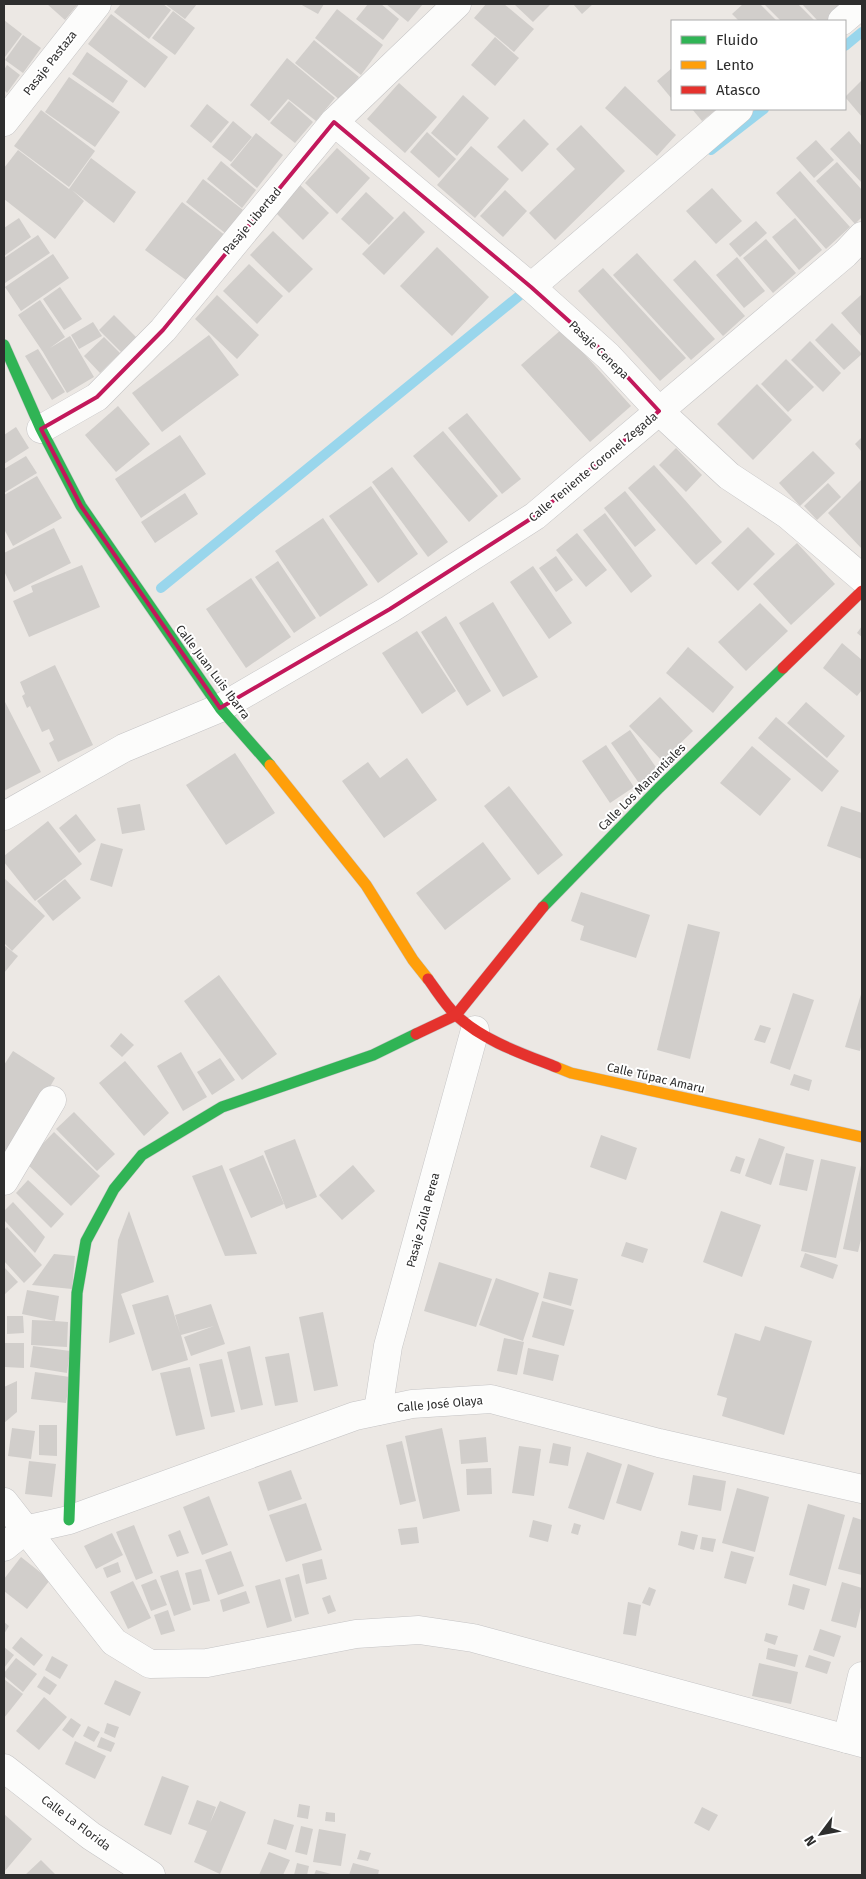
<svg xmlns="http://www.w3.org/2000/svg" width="866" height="1879" font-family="'Fira Sans',sans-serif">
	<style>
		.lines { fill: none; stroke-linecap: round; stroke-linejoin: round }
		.stream { stroke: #99d6ec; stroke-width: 10 }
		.building { fill: #d1cecb }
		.street-casing { stroke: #c5c4c5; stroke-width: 29 }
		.fast-casing { stroke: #c5c4c5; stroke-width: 12 }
		.slow-casing { stroke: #c5c4c5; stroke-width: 12 }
		.jam-casing { stroke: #c5c4c5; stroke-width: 12 }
		.street { stroke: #fcfcfb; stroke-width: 28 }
		.fast { stroke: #30b455; stroke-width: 11 }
		.slow { stroke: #ff9f0a; stroke-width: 11 }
		.jam { stroke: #e5322d; stroke-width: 11 }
		.marked { fill: none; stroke: #c2185b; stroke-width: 4; stroke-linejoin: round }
		.labels { text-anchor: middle; stroke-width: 4; stroke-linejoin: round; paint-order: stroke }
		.street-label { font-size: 12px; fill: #2e2e2e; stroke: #fff }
	</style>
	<rect width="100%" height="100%" fill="#ece8e4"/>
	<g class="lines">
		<g class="stream">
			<path d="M845,46L862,32"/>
			<path d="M711,150L764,109"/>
			<path d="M161,588L530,287"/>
		</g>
	</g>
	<g class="building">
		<path d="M47,4H78L65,20Z"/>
		<path d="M121,4H163L171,10L149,39L114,12Z"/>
		<path d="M165,4H197L185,19Z"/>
		<path d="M300,4H324L318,14Z"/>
		<path d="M368,4H381L399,19L383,40L356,19Z"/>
		<path d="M386,4H423L408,22Z"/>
		<path d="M486,4H504L534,29L514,52L474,18Z"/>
		<path d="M514,4H551L533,22Z"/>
		<path d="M573,4H593L582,14Z"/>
		<path d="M743,4H760L777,21H739L732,14Z"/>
		<path d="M764,4H798L815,21H781Z"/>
		<path d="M802,4H842L829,21H818Z"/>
		<path d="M337,9L383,45L361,75L315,38Z"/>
		<path d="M173,11L195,28L175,55L152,38Z"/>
		<path d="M111,14L168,57L145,88L88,44Z"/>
		<path d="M4,20L22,34L5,57H4Z"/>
		<path d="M23,35L41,48L23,73L5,60Z"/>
		<path d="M495,37L519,58L495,86L471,65Z"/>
		<path d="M314,40L359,77L340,100L295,63Z"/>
		<path d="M87,52L128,81L113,103L72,74Z"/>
		<path d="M287,58L335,98L316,121L288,99L269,121L250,105Z"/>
		<path d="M7,65L20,75L7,93L4,90V70Z"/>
		<path d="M672,68V99L657,81Z"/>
		<path d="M69,77L120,112L95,147L45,112Z"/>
		<path d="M862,80V117L845,97Z"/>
		<path d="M399,83L437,117L405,153L367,119Z"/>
		<path d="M625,86L676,135L657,156L605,108Z"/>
		<path d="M463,95L489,118L457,156L431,133Z"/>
		<path d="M289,101L313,122L295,143L270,123Z"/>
		<path d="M207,104L229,122L211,143L190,126Z"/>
		<path d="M692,109H717L702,121Z"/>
		<path d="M41,110L95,151L69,187L14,146Z"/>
		<path d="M524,119L549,144L522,172L497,147Z"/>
		<path d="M233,121L252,137L231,162L212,147Z"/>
		<path d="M581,125L625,171L555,240L529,213L575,169L556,149Z"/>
		<path d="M849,131L862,146V183L830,149Z"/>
		<path d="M427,132L456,159L439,178L410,152Z"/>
		<path d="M256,133L283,155L257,188L230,165Z"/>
		<path d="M816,140L834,160L814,178L796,158Z"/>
		<path d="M471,146L509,179L475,218L437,185Z"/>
		<path d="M337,148L370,178L337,214L305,183Z"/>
		<path d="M18,150L69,189L91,158L136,192L114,223L72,190L84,201L55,239L4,199V168Z"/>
		<path d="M221,161L256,190L242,208L207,179Z"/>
		<path d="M837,162L862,190V217L855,224L816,181Z"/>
		<path d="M800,171L850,227L826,249L776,193Z"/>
		<path d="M203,179L243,210L225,233L186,202Z"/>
		<path d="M300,185L329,213L303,240L274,211Z"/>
		<path d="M712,188L742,221L716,244L686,211Z"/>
		<path d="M505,190L527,211L503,237L480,216Z"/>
		<path d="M366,192L394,218L369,245L341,219Z"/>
		<path d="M182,202L226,236L190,283L145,250Z"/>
		<path d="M404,211L425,232L384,275L362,254Z"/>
		<path d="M19,218L31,237L4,256V228Z"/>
		<path d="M795,218L822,250L799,270L772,237Z"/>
		<path d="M756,221L767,233L740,257L729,244Z"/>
		<path d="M273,231L313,269L289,293L250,255Z"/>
		<path d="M38,235L50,253L5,283L4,258Z"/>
		<path d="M766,239L796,273L773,293L743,258Z"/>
		<path d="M437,247L489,297L452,336L400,286Z"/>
		<path d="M637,253L715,339L691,360L613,275Z"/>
		<path d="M53,254L69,278L21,311L5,287Z"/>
		<path d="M737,257L765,291L744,308L716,275Z"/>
		<path d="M695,260L745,316L723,336L673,280Z"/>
		<path d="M249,264L283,296L257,324L223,291Z"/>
		<path d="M603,268L686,358L660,381L578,291Z"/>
		<path d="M60,287L82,319L64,330L43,299Z"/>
		<path d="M217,295L259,335L237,359L195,319Z"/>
		<path d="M861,295L862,297V337L841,313Z"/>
		<path d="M40,300L65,337L50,348L70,336L94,377L67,393L43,352L18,315Z"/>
		<path d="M114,315L136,337L121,352L99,330Z"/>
		<path d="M93,322L102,336L79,349L71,335Z"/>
		<path d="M832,323L862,354L844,370L815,340Z"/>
		<path d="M562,329L631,406L590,442L521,365Z"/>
		<path d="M209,335L239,375L162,432L132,393Z"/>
		<path d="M104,337L120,353L100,373L84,356Z"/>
		<path d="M810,341L841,373L823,392L791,360Z"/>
		<path d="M38,349L65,392L52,400L25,356Z"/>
		<path d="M786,359L814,387L788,412L761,384Z"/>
		<path d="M757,384L792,420L753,460L717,424Z"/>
		<path d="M118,406L150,444L116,472L85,435Z"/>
		<path d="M467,413L521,479L502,494L448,428Z"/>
		<path d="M16,427L29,448L4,464V435Z"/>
		<path d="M443,431L498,496L469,522L413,456Z"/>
		<path d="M180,435L206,474L141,518L115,479Z"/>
		<path d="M862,437V452L855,444Z"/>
		<path d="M676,448L702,475L686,492L659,465Z"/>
		<path d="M813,451L835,473L800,506L779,483Z"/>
		<path d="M26,456L37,473L4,493V469Z"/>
		<path d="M654,465L722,542L696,565L628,488Z"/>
		<path d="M392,467L448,542L428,557L372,482Z"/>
		<path d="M37,476L62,518L13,546L4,529V495Z"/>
		<path d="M862,479V549L828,513Z"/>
		<path d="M828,483L841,497L817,520L804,506Z"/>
		<path d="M371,486L418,554L378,583L329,516Z"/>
		<path d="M625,491L656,530L635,547L604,508Z"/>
		<path d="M185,493L198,514L155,543L141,522Z"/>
		<path d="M605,513L652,576L631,593L583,530Z"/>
		<path d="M323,518L368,585L320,617L275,551Z"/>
		<path d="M748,527L775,554L738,591L711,563Z"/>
		<path d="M54,528L71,563L14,592L4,571V553Z"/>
		<path d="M577,533L607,570L586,587L556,550Z"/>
		<path d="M797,543L835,584L791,625L753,584Z"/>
		<path d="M556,556L573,580L556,592L539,568Z"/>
		<path d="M278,561L316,618L294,633L255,577Z"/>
		<path d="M82,565L100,607L29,637L13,601L33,592L31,586Z"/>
		<path d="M533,566L572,623L549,639L510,582Z"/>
		<path d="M251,578L291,637L246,668L206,609Z"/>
		<path d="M493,602L538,677L503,697L459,623Z"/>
		<path d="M760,603L788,631L746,671L718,642Z"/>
		<path d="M446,616L491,691L467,706L421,632Z"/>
		<path d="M862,626V637L857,633Z"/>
		<path d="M417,631L456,691L422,714L382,653Z"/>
		<path d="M842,643L862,660V690L857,696L823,668Z"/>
		<path d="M688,647L734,687L713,713L666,673Z"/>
		<path d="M55,665L93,745L58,762L49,743L54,740L49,729L42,732L30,706L27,708L22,696L25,694L20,682Z"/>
		<path d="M660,697L693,731L662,761L629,726Z"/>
		<path d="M4,700L41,772L4,791Z"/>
		<path d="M806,702L845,736L827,758L787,723Z"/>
		<path d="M776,717L839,771L822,792L758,738Z"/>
		<path d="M630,730L660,773L641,786L611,743Z"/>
		<path d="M606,745L634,787L610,803L582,761Z"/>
		<path d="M752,746L791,779L760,816L720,783Z"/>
		<path d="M235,753L275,813L226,845L186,785Z"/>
		<path d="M407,758L437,800L384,838L342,781L368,762L380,778Z"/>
		<path d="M509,786L563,855L538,875L484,806Z"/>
		<path d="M140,804L145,830L122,834L117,808Z"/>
		<path d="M841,806L862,813V859L827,846Z"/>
		<path d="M76,814L96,840L79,853L59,828Z"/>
		<path d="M48,821L82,864L35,901L4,862V856Z"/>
		<path d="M483,842L511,879L445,930L416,893Z"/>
		<path d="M101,843L123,849L112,887L90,880Z"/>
		<path d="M4,878L45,916L12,951L4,943Z"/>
		<path d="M65,879L81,898L53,921L37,901Z"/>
		<path d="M581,892L650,915L636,958L580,940L584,926L571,921Z"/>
		<path d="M688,924L720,932L690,1059L657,1050Z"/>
		<path d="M4,945L18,956L4,973Z"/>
		<path d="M219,975L277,1054L242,1080L184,1001Z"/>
		<path d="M862,991V1043L860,1051L845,1047Z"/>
		<path d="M793,993L814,1000L790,1070L770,1063Z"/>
		<path d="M760,1025L771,1028L765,1043L754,1040Z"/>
		<path d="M121,1033L134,1045L122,1057L110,1046Z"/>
		<path d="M13,1051L55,1078L4,1167V1065Z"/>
		<path d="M181,1052L207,1097L183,1111L157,1066Z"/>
		<path d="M220,1058L235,1080L212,1095L197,1072Z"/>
		<path d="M125,1061L169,1113L144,1136L99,1083Z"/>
		<path d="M794,1074L812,1080L809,1091L790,1085Z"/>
		<path d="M74,1112L115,1154L97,1171L56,1129Z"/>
		<path d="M54,1132L100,1176L71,1206L25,1162Z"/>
		<path d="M601,1135L637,1148L626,1180L590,1167Z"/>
		<path d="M759,1138L785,1147L771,1185L745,1176Z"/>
		<path d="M295,1139L317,1197L286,1209L264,1151Z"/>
		<path d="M786,1153L814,1160L807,1191L779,1185Z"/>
		<path d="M263,1155L284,1204L251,1218L229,1169Z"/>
		<path d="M736,1156L745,1159L740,1174L730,1171Z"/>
		<path d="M821,1159L856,1167L836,1258L801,1251Z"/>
		<path d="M222,1165L257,1254L225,1256L192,1176Z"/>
		<path d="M353,1165L375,1191L342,1220L319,1195Z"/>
		<path d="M861,1165L862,1235L858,1252L843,1249Z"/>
		<path d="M28,1180L64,1214L51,1228L16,1193Z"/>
		<path d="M13,1202L45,1237L35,1253L4,1220V1211Z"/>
		<path d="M129,1211L154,1282L121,1294L135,1334L109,1343L118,1240Z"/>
		<path d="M721,1211L761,1225L742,1277L703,1262Z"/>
		<path d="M7,1227L42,1265L24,1283L4,1261V1230Z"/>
		<path d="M626,1242L648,1249L643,1263L621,1256Z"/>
		<path d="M805,1253L838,1265L833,1279L800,1267Z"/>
		<path d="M54,1254L75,1256L72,1289L32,1285Z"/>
		<path d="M439,1262L492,1279L476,1327L424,1311Z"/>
		<path d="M4,1267L18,1282L4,1295Z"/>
		<path d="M549,1272L578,1279L571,1306L543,1298Z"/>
		<path d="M496,1278L539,1293L523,1341L479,1325Z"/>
		<path d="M27,1290L59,1296L55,1321L68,1322L67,1347L31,1345L32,1320L55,1321L22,1314Z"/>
		<path d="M168,1295L180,1333L175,1315L211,1304L225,1344L191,1356L184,1337L214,1326L181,1335L188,1360L152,1371L132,1305Z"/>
		<path d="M542,1301L574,1310L564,1346L532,1337Z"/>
		<path d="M323,1312L338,1386L314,1391L299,1317Z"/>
		<path d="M7,1316H23L24,1333L7,1334Z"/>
		<path d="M765,1326L812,1341L784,1435L722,1416L727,1398L717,1395L735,1333L760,1341Z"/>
		<path d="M504,1338L524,1342L517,1375L497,1371Z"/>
		<path d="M5,1343H24V1368L5,1367Z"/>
		<path d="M33,1346L70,1351L67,1373L30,1367Z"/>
		<path d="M250,1346L263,1405L241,1410L227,1352Z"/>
		<path d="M528,1348L559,1355L553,1381L523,1374Z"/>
		<path d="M289,1353L298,1402L275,1406L265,1357Z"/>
		<path d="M222,1359L235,1412L211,1417L199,1364Z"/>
		<path d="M190,1367L205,1429L176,1436L160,1373Z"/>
		<path d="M35,1372L70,1377L66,1403L31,1399Z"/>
		<path d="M17,1381V1412L4,1423V1387Z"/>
		<path d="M39,1425H57V1456L39,1455Z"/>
		<path d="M12,1428L35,1431L31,1459L8,1456Z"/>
		<path d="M442,1428L460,1511L423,1519L405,1436Z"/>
		<path d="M486,1437L488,1462L461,1464L459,1440Z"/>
		<path d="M402,1441L416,1501L400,1505L386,1445Z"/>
		<path d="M553,1443L571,1447L568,1466L549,1463Z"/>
		<path d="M519,1446L541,1449L534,1496L512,1493Z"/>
		<path d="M587,1452L622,1464L604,1520L568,1508Z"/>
		<path d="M29,1461L56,1464L52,1497L25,1494Z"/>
		<path d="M628,1464L654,1473L641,1511L616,1503Z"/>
		<path d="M491,1468L492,1494L467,1495L466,1469Z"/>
		<path d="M291,1470L302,1499L268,1511L258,1482Z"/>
		<path d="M693,1475L726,1481L721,1511L688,1505Z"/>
		<path d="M737,1488L769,1497L755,1552L722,1543Z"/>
		<path d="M209,1496L228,1545L202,1555L183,1507Z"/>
		<path d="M306,1503L322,1550L286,1562L269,1515Z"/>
		<path d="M808,1504L845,1515L826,1586L789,1575Z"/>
		<path d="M853,1517L862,1520V1575L838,1569Z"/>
		<path d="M533,1520L552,1525L548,1542L529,1537Z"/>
		<path d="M574,1523L581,1525L578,1535L571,1533Z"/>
		<path d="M134,1525L153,1573L136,1580L116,1532Z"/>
		<path d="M417,1527L419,1543L401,1545L398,1529Z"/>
		<path d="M180,1530L189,1553L177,1557L168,1535Z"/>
		<path d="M681,1531L698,1535L694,1550L678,1545Z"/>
		<path d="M112,1533L123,1555L96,1569L84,1546Z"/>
		<path d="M702,1537L716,1539L713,1552L700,1549Z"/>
		<path d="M231,1551L244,1586L218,1595L205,1560Z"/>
		<path d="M731,1551L754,1557L746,1584L724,1578Z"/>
		<path d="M21,1557L50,1580L27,1609L4,1591V1579Z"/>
		<path d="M322,1559L327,1579L306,1584L302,1564Z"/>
		<path d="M118,1562L121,1572L107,1578L103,1568Z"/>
		<path d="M201,1569L210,1601L193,1605L185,1573Z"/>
		<path d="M178,1570L191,1610L174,1616L160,1576Z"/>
		<path d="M299,1574L309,1614L295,1618L285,1578Z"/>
		<path d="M156,1579L167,1605L151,1611L141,1585Z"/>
		<path d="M280,1579L292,1621L267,1628L255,1586Z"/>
		<path d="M133,1581L151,1618L128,1629L110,1592Z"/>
		<path d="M842,1582L862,1588V1603L856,1628L831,1621Z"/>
		<path d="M793,1584L810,1589L804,1610L788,1605Z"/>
		<path d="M649,1587L656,1590L650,1606L642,1603Z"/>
		<path d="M246,1591L250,1603L223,1612L220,1600Z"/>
		<path d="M330,1595L336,1611L328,1614L322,1598Z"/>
		<path d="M628,1602L641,1605L636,1636L623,1634Z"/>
		<path d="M168,1610L175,1631L161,1635L154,1615Z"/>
		<path d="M4,1622L9,1626L4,1634Z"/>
		<path d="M820,1629L841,1636L834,1657L813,1650Z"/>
		<path d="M766,1633L778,1636L775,1645L764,1641Z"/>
		<path d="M21,1637L43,1655L34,1666L12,1648Z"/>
		<path d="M4,1647L14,1655L4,1668Z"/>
		<path d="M768,1648L798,1655L795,1667L766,1659Z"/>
		<path d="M809,1655L831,1662L827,1674L805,1667Z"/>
		<path d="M52,1656L68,1665L60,1679L45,1670Z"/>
		<path d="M16,1658L37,1674L23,1692L4,1676V1673Z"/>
		<path d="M759,1663L798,1672L791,1704L752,1696Z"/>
		<path d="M44,1676L57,1685L50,1695L37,1687Z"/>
		<path d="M4,1679L23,1694L4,1718Z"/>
		<path d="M115,1680L141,1692L130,1716L104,1704Z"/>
		<path d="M44,1697L67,1717L39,1750L16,1731Z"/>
		<path d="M71,1718L81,1725L73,1738L62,1730Z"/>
		<path d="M107,1723L119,1727L115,1738L104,1733Z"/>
		<path d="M88,1726L100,1732L94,1742L83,1736Z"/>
		<path d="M101,1737L115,1743L111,1752L97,1747Z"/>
		<path d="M75,1741L106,1756L95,1779L65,1764Z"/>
		<path d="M162,1776L189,1786L171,1835L144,1825Z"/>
		<path d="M197,1800L216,1807L210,1823L220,1801L246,1812L220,1874L194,1862L207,1831L188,1824Z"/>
		<path d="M299,1804L310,1806L308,1819L297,1817Z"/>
		<path d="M702,1807L718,1815L709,1831L694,1823Z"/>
		<path d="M326,1812L335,1813V1822L325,1821Z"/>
		<path d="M4,1814L32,1839L4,1872Z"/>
		<path d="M274,1819L294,1825L286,1850L267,1844Z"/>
		<path d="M301,1826L313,1829L307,1855L295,1852Z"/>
		<path d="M319,1829L346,1834L341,1866L313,1862Z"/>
		<path d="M360,1850L371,1853L368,1861L357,1859Z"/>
		<path d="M269,1852L290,1860L283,1875H259Z"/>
		<path d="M41,1860L56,1875H25Z"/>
		<path d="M297,1863L309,1866L307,1875H294Z"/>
		<path d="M353,1863L379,1870L378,1875H349Z"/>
		<path d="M316,1870L335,1875H314Z"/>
	</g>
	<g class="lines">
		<g class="street-casing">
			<g id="street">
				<path d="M842,21L862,4"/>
				<path d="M4,122L97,4"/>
				<path d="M334,122L531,287L608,356L659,411L729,476L788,515L862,578"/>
				<path d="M531,287L739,109"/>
				<path d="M41,429L97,397L163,330L334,122L457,4"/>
				<path d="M4,816L124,748L220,708L390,609L535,516L845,254L862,236"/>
				<path d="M4,1181L52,1100"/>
				<path d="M378,1411L388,1346L475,1030"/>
				<path d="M4,1502L114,1642L150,1664L207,1663L356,1634L419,1630L473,1638L862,1743"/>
				<path d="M4,1547L25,1530L69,1520L355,1416L412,1404L491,1399L659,1443L862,1489"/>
				<path d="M847,1739L862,1676"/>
				<path d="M4,1768L91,1836L151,1875"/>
			</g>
		</g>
		<g class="fast-casing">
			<g id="fast">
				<path d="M4,345L41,429L81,506L220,708L270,765"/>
				<path d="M543,907L659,788L783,668"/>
				<path d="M69,1520L77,1293L86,1241L114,1189L142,1155L222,1107L373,1055L416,1034"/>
			</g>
		</g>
		<g class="slow-casing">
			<g id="slow">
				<path d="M270,765L366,885L413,960L428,979"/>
				<path d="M556,1067L571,1073L862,1137"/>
			</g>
		</g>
		<g class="jam-casing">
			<g id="jam">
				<path d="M783,668L862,591"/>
				<path d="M428,979C437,991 446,1006 457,1016C484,1041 523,1054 556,1067"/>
				<path d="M416,1034L456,1015L543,907"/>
			</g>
		</g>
		<use href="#street" class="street"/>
		<use href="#fast" class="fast"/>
		<use href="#slow" class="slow"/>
		<use href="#jam" class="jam"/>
	</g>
	<path class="marked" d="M334,122L531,287L608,356L659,411L535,516L390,609L220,708L81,506L41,429L97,397L163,330Z"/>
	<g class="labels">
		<g class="street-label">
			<text transform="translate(50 63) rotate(-52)" y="4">Pasaje Pastaza</text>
			<text transform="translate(252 221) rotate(-50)" y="4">Pasaje Libertad</text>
			<text transform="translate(599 350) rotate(44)" y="4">Pasaje Cenepa</text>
			<text transform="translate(593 467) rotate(-40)" y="4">Calle Teniente Coronel Zegada</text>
			<text transform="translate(213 672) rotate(53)" y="4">Calle Juan Luis Ibarra</text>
			<text transform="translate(642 787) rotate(-45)" y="4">Calle Los Manantiales</text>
			<text transform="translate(656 1078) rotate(13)" y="4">Calle Túpac Amaru</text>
			<text transform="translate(423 1220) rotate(-75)" y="4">Pasaje Zoila Perea</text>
			<text transform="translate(440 1404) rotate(-5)" y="4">Calle José Olaya</text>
			<text transform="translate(76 1823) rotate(37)" y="4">Calle La Florida</text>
		</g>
	</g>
	<rect width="866" height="1879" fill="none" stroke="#2e2e2e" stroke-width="10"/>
	<rect x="671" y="20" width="175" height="90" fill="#ffffff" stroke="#ababab"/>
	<rect x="681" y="36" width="25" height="8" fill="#30b455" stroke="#ababab"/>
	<text x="716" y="45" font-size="15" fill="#2e2e2e">Fluido</text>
	<rect x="681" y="61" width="25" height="8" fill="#ff9f0a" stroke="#ababab"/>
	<text x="716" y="70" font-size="15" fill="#2e2e2e">Lento</text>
	<rect x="681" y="86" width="25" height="8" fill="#e5322d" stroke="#ababab"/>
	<text x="716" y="95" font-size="15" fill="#2e2e2e">Atasco</text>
	<g transform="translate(821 1834) rotate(238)" stroke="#ffffff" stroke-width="4" paint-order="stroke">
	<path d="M0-4L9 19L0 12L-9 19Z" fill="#2e2e2e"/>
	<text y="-8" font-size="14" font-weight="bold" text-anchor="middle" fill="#2e2e2e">N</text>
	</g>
</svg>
